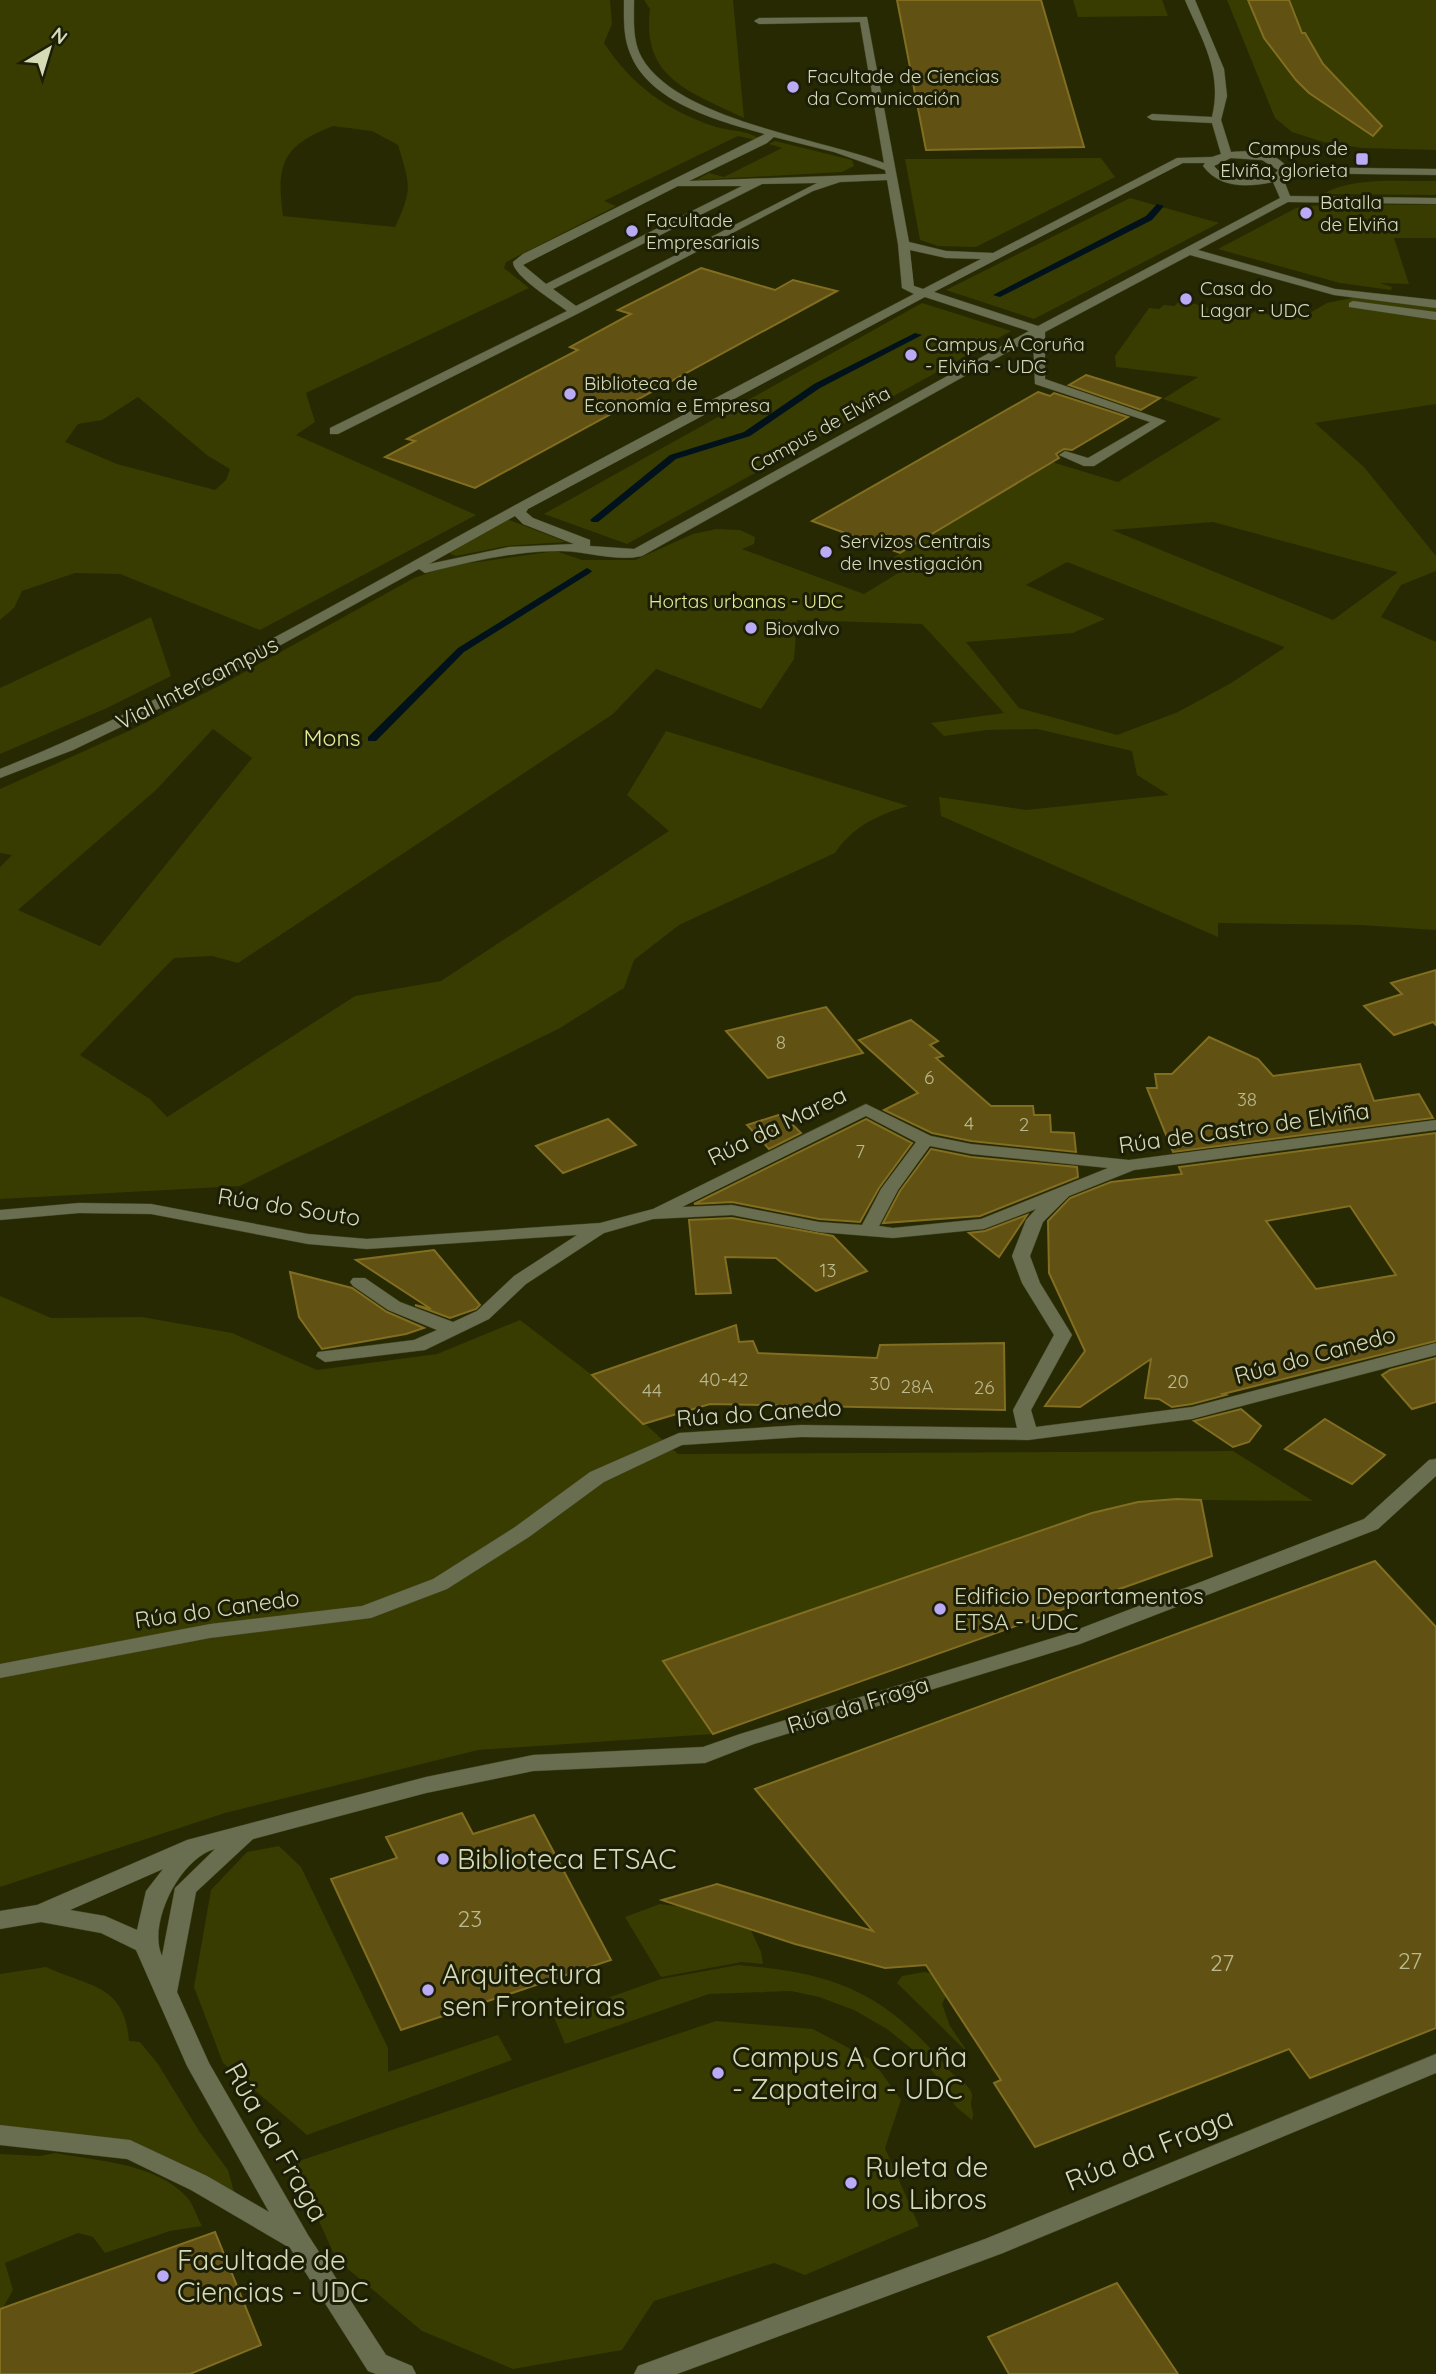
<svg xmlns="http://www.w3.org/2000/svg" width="1436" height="2374" font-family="Quicksand,sans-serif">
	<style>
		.green { fill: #383c00; fill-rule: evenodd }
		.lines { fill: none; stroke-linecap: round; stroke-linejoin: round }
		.stream { fill: #01121c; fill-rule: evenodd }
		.building { fill: #615112; stroke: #826e21; stroke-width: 2; fill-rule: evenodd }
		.minor-casing { stroke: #42451f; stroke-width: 1 }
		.minor { fill: #6a6e51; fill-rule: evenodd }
		.poi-dot { fill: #bbaaf6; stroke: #1c1e07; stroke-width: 2.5 }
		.labels { text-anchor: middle; stroke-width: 6; stroke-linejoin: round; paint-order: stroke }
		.far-poi-label { font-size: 19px; fill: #d6dbb7; stroke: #1c1e07; text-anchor: start }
		.far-street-label { font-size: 19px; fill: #d6dbb7; stroke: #1c1e07 }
		.far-park-label { font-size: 19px; fill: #e3ed95; stroke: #1c1e07 }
		.number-label { font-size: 19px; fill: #b9b88e }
		.street-label { font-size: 23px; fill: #d6dbb7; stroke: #1c1e07 }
		.park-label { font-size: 23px; fill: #e3ed95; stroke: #1c1e07 }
		.poi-label { font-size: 23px; fill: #d6dbb7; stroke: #1c1e07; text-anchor: start }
		.near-number-label { font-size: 23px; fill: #b9b88e }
		.near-poi-label { font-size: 28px; fill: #d6dbb7; stroke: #1c1e07; text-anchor: start }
		.near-street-label { font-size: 28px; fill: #d6dbb7; stroke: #1c1e07 }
	</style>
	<rect width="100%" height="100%" fill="#262902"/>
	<g class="green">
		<path d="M0,0H610L612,24L604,43C632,86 668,111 716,127C730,131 746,130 758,138L756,140L738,136L604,201L616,206L506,262L504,268L529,288L306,393L315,422L296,435L476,515L260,630L120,574L75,573L22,591L14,608L0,620ZM333,126L372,131L398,145C410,185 413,189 395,227L283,216C276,164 282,146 333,126ZM138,397L208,456L230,469L226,480L215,490L117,464L65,442L78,424L102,420Z"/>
		<path d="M644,0H733L744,118C691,92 641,79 650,9Z"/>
		<path d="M1073,0H1162L1168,16L1078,17Z"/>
		<path d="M1227,0H1436V150L1362,148L1323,142L1292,132L1275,118Z"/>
		<path d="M775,141L852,160L854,166L842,172L696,180L709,173L724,177L782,148L769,144Z"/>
		<path d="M1101,158L1115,177L976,247L938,246L920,240L905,159Z"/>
		<path d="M1436,181V195L1323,194C1354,176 1401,182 1436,181Z"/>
		<path d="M1130,198L1219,223L1034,319L946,290Z"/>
		<path d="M1328,204L1436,205V238H1394L1409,284L1380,283L1392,287L1391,290L1340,283L1218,249L1296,208Z"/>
		<path d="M1357,297L1436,307V404L1315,423L1364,467L1436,556V571L1401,585L1381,617L1436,642V930L1361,925L1218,923V937L941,816L939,797L1026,810L1169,795L1137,775L1132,751L1037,729L986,730L944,736L931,723L1004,713L922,624L797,620L794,659L761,709L656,669L613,714L238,963L212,956L174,958L80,1055L150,1099L167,1117L355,996L441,981L669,831L627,795L666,731L908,806C878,815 853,826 835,853L679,925L634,960L624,988L560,1028L240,1186L0,1199V867L12,855L0,853V789L133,729L223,684L414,578L449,566L556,551L582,560H635L693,534L716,529L740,530L755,537L754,544L742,549L864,594L908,567L889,560L1052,462L1118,482L1221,419L1163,399L1198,377L1116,367L1115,356L1149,308L1159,309L1164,305L1174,306L1181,300L1245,318L1257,310L1278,318L1295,310L1308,314L1327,303ZM1213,522L1397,572V573L1333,620L1112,530ZM1067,562L1284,647V648L1231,683L1178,712L1117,735L1019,708L966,642L1073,633L1105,619L1026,585ZM213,729L252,758L100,946L18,910L156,790Z"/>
		<path d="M922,303L1011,331L627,544L544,514Z"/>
		<path d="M507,519L566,542L506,546L456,556L449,553Z"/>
		<path d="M151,617L171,676L107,708L0,754V688Z"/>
		<path d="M0,1296L51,1318L142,1317L232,1333L317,1370L437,1354L520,1320L592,1375L678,1454L1233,1451L1313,1501L1201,1500L664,1662L713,1734L478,1750L225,1813L0,1887Z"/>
		<path d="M279,1846L301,1867L388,2048V2072L498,2035L512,2060L307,2135L223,2063L194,1987L211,1890L247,1852Z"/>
		<path d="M660,1904L683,1907L749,1926L761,1952L763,1964L742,1962L661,1977L625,1917Z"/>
		<path d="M738,1965C837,1973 886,1993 950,2071C956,2078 970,2085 972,2094C972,2098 971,2102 971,2105C973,2112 974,2114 972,2120L956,2107L941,2082L917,2053L887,2029L854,2010L819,1997L791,1991L709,1994L565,2044L554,2017L661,1979Z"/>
		<path d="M46,1967C89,1987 125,1984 129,2041L140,2042L158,2064L199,2131L228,2170L234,2192L130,2150L0,2126V1974Z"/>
		<path d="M924,1972L936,1974L946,1996L942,2004L950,2026L969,2054L897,1983L902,1976Z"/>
		<path d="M716,2021L813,2029L873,2061L901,2100L885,2148L919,2226L805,2275L774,2263L654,2301L622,2350L513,2369L422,2331L336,2259L293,2163Z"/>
		<path d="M55,2153C98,2161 155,2163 187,2197C193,2204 197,2217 202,2226L170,2231L105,2253L93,2237L78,2233L5,2263L13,2290L0,2313V2154L40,2156Z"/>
	</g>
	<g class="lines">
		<g class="stream">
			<path d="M1157,204L1164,206L1152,220L1000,297L993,295L1146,216Z"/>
			<path d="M915,333L922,335L820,388L750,436L676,459L598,522H592L590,520L670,455L744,432L814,384Z"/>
			<path d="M587,568L592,571L590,573L464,652L376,741H368V737L458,648Z"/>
		</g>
	</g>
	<g class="building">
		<path d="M897,0H1041L1084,147L926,150Z"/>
		<path d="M1248,0H1289L1302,33H1305L1323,64L1382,126L1373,136L1309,93L1296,80L1264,38Z"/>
		<path d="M701,268L775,290L793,280L837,291L475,488L385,457L415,441L407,439L578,350L570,347L631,314L618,310Z"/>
		<path d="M1086,375L1160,398L1141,410L1069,385Z"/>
		<path d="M1038,392L1050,396L1054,393L1128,417L1072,450L1064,449L1056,454L1059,458L900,553L812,521Z"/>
		<path d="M1436,970V1025L1433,1022L1394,1035L1364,1006L1402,994L1391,983Z"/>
		<path d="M826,1007L863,1053L768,1078L726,1031Z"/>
		<path d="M911,1020L938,1041L930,1045L943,1056L936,1058L991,1106H1033L1034,1115H1050L1051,1132L1074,1133L1076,1152L971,1141L932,1133L884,1110L918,1093L859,1040Z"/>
		<path d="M1209,1037L1258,1059L1273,1076L1360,1064L1374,1101L1419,1094L1433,1118L1173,1152L1147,1088H1157L1155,1074H1172Z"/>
		<path d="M782,1114L801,1133L769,1149L747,1125Z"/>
		<path d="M608,1119L636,1145L563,1173L536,1146Z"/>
		<path d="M866,1119L912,1143L879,1188L860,1222L819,1219L732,1202L694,1204Z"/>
		<path d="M1436,1133V1341L1223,1394L1226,1395L1192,1404L1172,1407L1159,1399L1145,1398L1151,1359L1080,1407L1045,1406L1085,1351L1049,1273L1048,1221L1070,1198L1111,1182L1182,1174L1179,1167ZM1350,1206L1396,1275L1316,1289L1266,1221Z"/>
		<path d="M931,1149L971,1157L1077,1167L1078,1177L980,1216L883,1223L900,1191Z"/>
		<path d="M1027,1215L999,1257L969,1233L985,1231Z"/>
		<path d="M732,1218L833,1236L867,1271L816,1291L776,1258L725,1257L731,1293L696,1294L689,1220Z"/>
		<path d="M434,1250L480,1305L476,1309L450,1318L415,1305L431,1309L356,1260Z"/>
		<path d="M290,1272L352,1288L387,1312L424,1328L406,1334L322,1349L299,1317Z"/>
		<path d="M736,1325L739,1342L753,1341L758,1353L877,1358L880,1345L1004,1343L1005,1410L710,1404L643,1424L592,1375Z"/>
		<path d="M1436,1358V1402L1412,1409L1382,1375L1390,1370Z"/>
		<path d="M1241,1409L1261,1426L1249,1442L1233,1447L1194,1421Z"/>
		<path d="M1325,1419L1385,1455L1352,1484L1285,1449Z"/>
		<path d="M1177,1499L1201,1500L1212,1556L713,1734L663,1661L1092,1513L1138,1502Z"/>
		<path d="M1375,1561L1436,1627V2028L1310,2078L1289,2049L1035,2147L994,2083L1001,2080L926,1965L885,1968L795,1944L662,1900L717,1884L873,1931L755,1789Z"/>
		<path d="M462,1813L473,1834L534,1815L611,1960L401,2030L331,1879L397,1858L386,1837Z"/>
		<path d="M215,2232L261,2345L190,2374H0V2309Z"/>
		<path d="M1117,2283L1178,2374H1009L988,2337Z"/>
	</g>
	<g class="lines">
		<g class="minor-casing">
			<g id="minor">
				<path d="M624,0H634C634,19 632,41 642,58C678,120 819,138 884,163L860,22L759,24L754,21L759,18L867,17L909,242L946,251L993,253L1177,158L1212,157L1221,154L1212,123L1152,120L1147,117L1152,114L1212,117C1223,72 1202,40 1185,0H1195L1224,69L1227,96L1221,120L1231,152C1251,150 1274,151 1287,167L1436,169V175L1287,173L1283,178L1290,196L1436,198V204L1288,202L1198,250L1335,289L1436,300V308L1334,295L1190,255L1045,332V379L1166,421L1094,466H1084L1059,455L1065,451L1088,458L1150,422L1035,384L1033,338L642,556C615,562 587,551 560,551C513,551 470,562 425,573L419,569L206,686L73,750L0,778V769C159,705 307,620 457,537C608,454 761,374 914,294L902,288L898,244L887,180L840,182L813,191L579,313L338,434H330V428L567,311C554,301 513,276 513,262L523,254L765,134C719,121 649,103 630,53C623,36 624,18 624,0ZM774,137L834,152L885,170L886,174L689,181L767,143ZM1231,158L1262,160L1278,170L1273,176C1254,180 1228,184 1214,166ZM1183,163H1205L1203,166C1220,189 1248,187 1273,182L1280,198L1038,326L934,292ZM817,183L576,306L553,289L762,184ZM678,186H742L546,284L523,265ZM910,250L946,258L981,259L923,289L914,286ZM925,297L1029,331L634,549L590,546V540L533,518L526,512L528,509ZM515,516L523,524L574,544L509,547L429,564Z"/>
				<path d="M1353,301L1436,312V320L1349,307V303Z"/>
				<path d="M866,1104L931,1136L971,1144L1129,1160L1436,1120V1130L1134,1170L1069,1196L1043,1222L1030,1256L1040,1283L1072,1335L1031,1410L1036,1427L1192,1407L1436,1343V1355L1192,1419L1028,1440L801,1437L682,1445L604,1482L529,1537L447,1589L371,1618L210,1638L0,1678V1664L210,1624L362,1606L433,1579L515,1527L590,1472L679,1433L801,1425L1017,1428L1013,1410L1054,1335L1022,1283L1012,1256L1026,1220L1036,1209L984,1229L893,1238L819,1232L732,1215L653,1219L604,1233L526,1284L489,1319L425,1350L325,1362L316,1356L318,1352L414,1340L437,1330L388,1310L353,1286L350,1282L353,1278H365L400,1302L453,1322L477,1311L514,1276L577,1235L367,1249L308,1244L151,1214L79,1213L0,1220V1210L79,1203L151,1204L308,1234L367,1239L600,1223L653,1209ZM866,1116L916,1142L881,1189L862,1225L819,1222L732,1205L682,1207ZM930,1146L971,1154L1108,1168L981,1219L893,1228L879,1226L898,1190Z"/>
				<path d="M1436,1459V1476L1378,1529L1080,1644L754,1744L705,1763L533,1771L426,1793L253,1839L196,1892L177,1992L209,2063L308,2235L386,2355L412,2366L416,2374H376L368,2371L290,2248L191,2190L127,2159L0,2145V2125L130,2140L207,2176L269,2212L187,2066L136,1950L101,1933L41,1922L0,1929V1911L37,1905L187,1840L426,1777L533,1755L703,1747L740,1734L1066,1634L1364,1519L1429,1460ZM215,1849L175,1888L162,1956C147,1924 180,1858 215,1849ZM163,1869L146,1891L137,1930L105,1916L70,1910Z"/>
				<path d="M1436,2054V2073L1003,2253L677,2374H634L638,2366L985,2239Z"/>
			</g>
		</g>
		<use href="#minor" class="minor"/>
	</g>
	<g class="poi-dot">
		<circle cx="793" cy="87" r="7"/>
		<rect x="1355" y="152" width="14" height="14" rx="3.5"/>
		<circle cx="1306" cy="213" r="7"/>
		<circle cx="632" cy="231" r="7"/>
		<circle cx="1186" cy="299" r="7"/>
		<circle cx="911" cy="355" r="7"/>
		<circle cx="570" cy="394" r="7"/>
		<circle cx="826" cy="552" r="7"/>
		<circle cx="751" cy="628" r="7"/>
		<circle cx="940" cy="1609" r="7"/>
		<circle cx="443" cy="1859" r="7"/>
		<circle cx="428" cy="1990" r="7"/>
		<circle cx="718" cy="2073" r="7"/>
		<circle cx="851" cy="2183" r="7"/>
		<circle cx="163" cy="2276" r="7"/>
	</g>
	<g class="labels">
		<g class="far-poi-label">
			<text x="807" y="83">Facultade de Ciencias<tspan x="807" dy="22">da Comunicación</tspan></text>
			<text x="1348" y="155" text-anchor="end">Campus de<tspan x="1348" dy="22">Elviña, glorieta</tspan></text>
			<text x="1320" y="209">Batalla<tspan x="1320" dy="22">de Elviña</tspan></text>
			<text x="646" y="227">Facultade<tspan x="646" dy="22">Empresariais</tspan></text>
			<text x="1200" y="295">Casa do<tspan x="1200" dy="22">Lagar - UDC</tspan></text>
			<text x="925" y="351">Campus A Coruña<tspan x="925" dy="22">- Elviña - UDC</tspan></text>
			<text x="584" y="390">Biblioteca de<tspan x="584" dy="22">Economía e Empresa</tspan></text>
			<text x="840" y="548">Servizos Centrais<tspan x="840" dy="22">de Investigación</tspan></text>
			<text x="765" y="635">Biovalvo</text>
		</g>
		<g class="far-street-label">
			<text transform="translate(820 429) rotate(-29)" y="7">Campus de Elviña</text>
		</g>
		<g class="far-park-label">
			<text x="746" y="608">Hortas urbanas - UDC</text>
		</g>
		<g class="number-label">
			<text x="781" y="1049">8</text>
			<text x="929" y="1084">6</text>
			<text x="1247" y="1106">38</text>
			<text x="969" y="1130">4</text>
			<text x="1024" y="1131">2</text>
			<text x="860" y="1158">7</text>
			<text x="828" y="1277">13</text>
			<text x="724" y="1386">40-42</text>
			<text x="1178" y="1388">20</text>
			<text x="880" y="1390">30</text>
			<text x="917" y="1393">28A</text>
			<text x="984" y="1394">26</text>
			<text x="652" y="1397">44</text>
		</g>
		<g class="street-label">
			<text transform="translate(197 683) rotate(-27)" y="8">Vial Intercampus</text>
			<text transform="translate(777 1126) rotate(-26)" y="8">Rúa da Marea</text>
			<text transform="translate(1244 1128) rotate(-8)" y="8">Rúa de Castro de Elviña</text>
			<text transform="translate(289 1207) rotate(9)" y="8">Rúa do Souto</text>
			<text transform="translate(1315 1355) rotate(-15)" y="8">Rúa do Canedo</text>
			<text transform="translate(759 1413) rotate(-4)" y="8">Rúa do Canedo</text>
			<text transform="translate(217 1609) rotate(-8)" y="8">Rúa do Canedo</text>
			<text transform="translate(858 1705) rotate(-17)" y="8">Rúa da Fraga</text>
		</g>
		<g class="park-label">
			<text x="332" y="746">Mons</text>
		</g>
		<g class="poi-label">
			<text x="954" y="1604">Edificio Departamentos<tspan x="954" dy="26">ETSA - UDC</tspan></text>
		</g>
		<g class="near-number-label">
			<text x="470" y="1927">23</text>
			<text x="1410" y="1969">27</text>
			<text x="1222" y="1971">27</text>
		</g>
		<g class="near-poi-label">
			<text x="457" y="1869">Biblioteca ETSAC</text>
			<text x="442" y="1984">Arquitectura<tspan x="442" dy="32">sen Fronteiras</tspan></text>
			<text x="732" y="2067">Campus A Coruña<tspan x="732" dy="32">- Zapateira - UDC</tspan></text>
			<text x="865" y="2177">Ruleta de<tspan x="865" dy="32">los Libros</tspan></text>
			<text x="177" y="2270">Facultade de<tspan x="177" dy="32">Ciencias - UDC</tspan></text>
		</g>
		<g class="near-street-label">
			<text transform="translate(277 2142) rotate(60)" y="10">Rúa da Fraga</text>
			<text transform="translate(1149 2149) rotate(-22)" y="10">Rúa da Fraga</text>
		</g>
	</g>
	<g transform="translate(49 49) rotate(38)" stroke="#1c1e07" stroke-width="5" paint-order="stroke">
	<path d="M0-5L12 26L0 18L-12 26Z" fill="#d6dbb7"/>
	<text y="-10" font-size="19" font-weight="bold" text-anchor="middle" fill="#d6dbb7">N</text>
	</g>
</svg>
